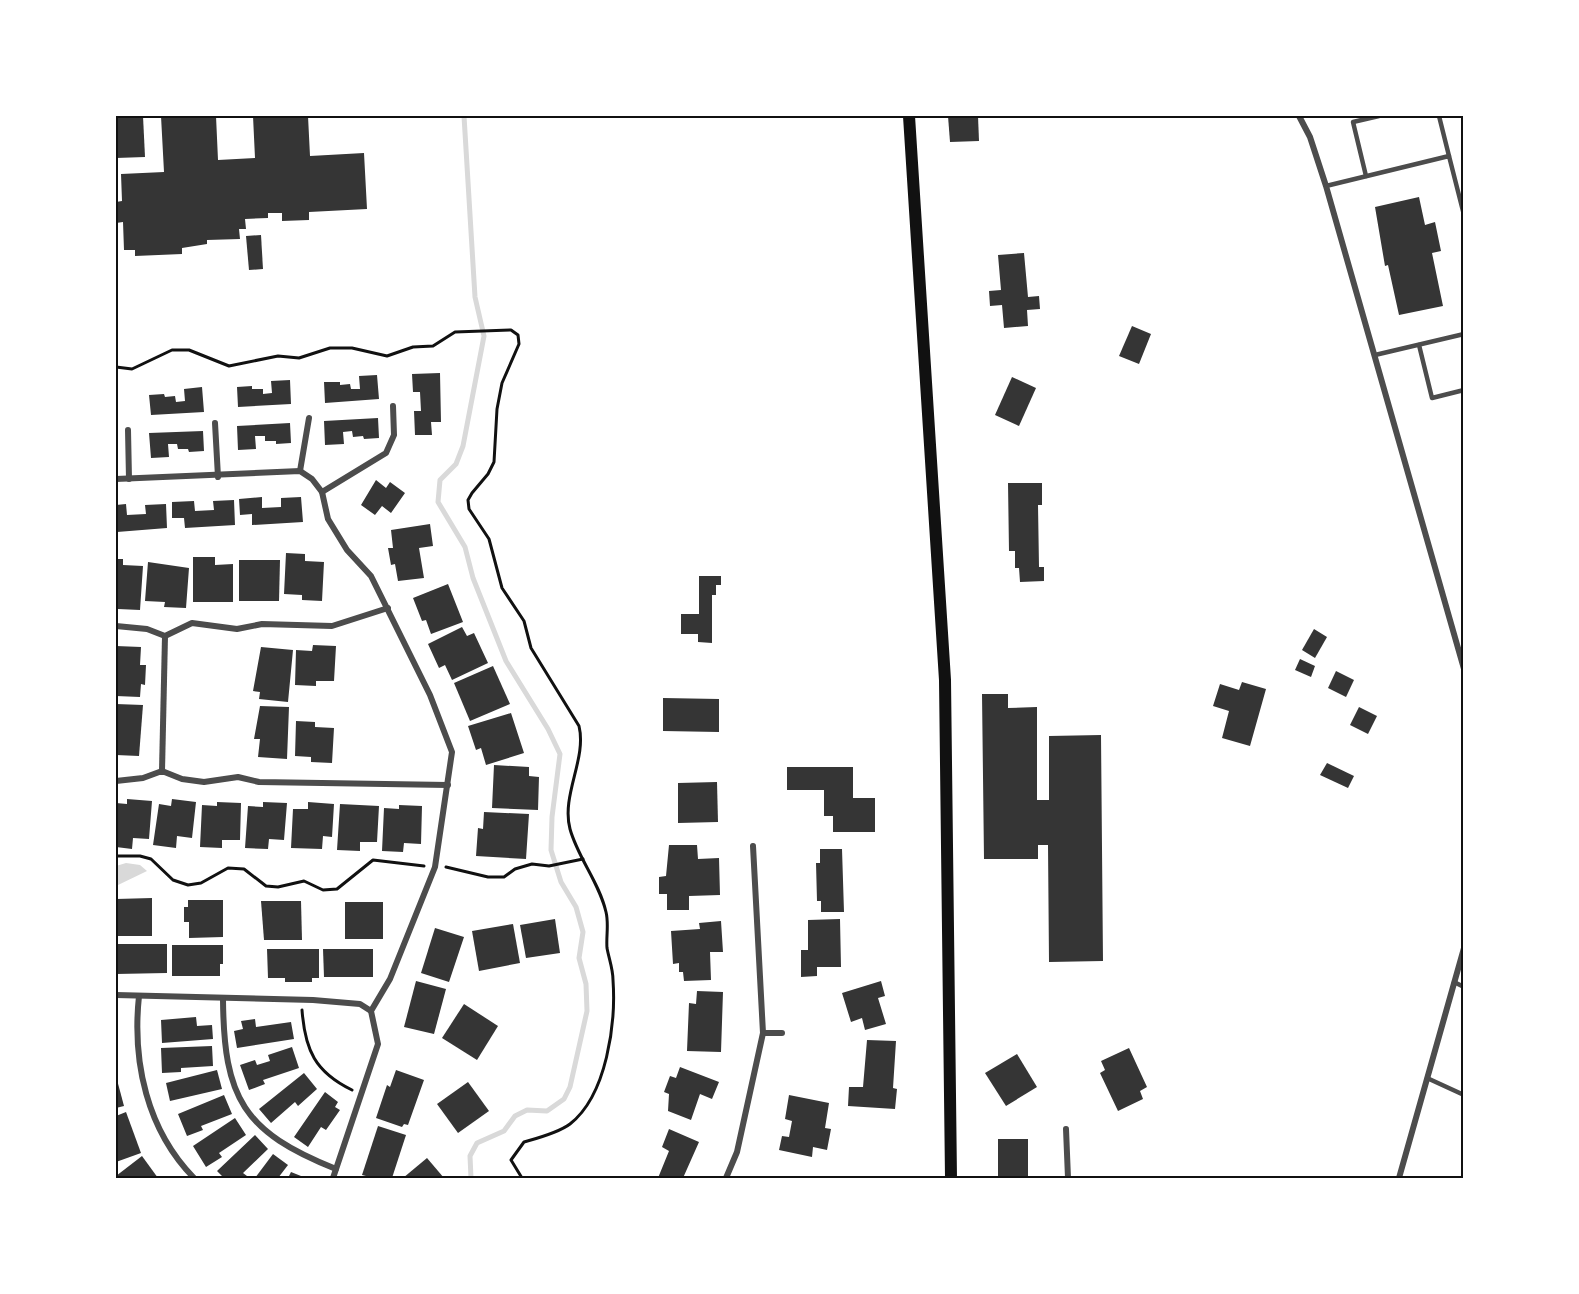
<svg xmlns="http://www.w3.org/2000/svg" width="1579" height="1294" font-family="Rubik,sans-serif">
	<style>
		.water { fill: #d9d9d9 }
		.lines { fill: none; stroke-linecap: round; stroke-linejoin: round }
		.stream { stroke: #d9d9d9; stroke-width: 5 }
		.building { fill: #353535 }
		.path { stroke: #111; stroke-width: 3 }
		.service { stroke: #4c4c4c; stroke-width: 4.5 }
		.minor { stroke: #4c4c4c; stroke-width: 6 }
		.secondary { stroke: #111; stroke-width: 12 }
		.neatline { fill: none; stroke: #111; stroke-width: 2 }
	</style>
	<rect width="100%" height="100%" fill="#fff"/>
	<path class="water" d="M126,863L140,865L147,871L116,886V866Z"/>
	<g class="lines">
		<path class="stream" d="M464,116L475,297L484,336L463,446L456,464L440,480L438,502L465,547L473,578L506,661L548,729L560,754L552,817L551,850L561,882L576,907L583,932L579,958L586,984L587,1011L570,1087L564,1099L547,1111L527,1110L515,1116L504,1131L477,1143L470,1156L471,1178"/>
	</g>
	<g class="building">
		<path d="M116,116H143L145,157L116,158Z"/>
		<path d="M161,116H216L218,160L255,158L253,116H308L310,156L364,153L367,209L309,212V220L282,221V213H268V218L245,219L246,229H239L240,239L207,240V244L182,248V254L135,256V250H124L123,222L116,223V202L122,201L121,174L164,172Z"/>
		<path d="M948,116H978L979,141L950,142Z"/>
		<path d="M1419,197L1425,225L1435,222L1441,251L1432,253L1443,306L1399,315L1388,265L1385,266L1375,207Z"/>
		<path d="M261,235L263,269L249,270L246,236Z"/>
		<path d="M1024,253L1028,297L1039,296L1040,309L1027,310L1028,326L1004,328L1002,305L990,306L989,291L1001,290L998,255Z"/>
		<path d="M1132,326L1151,334L1139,364L1119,356Z"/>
		<path d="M440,373L441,422H431L432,435H415L414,411H421L420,392H413L412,374Z"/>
		<path d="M377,375L379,399L325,403L324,382H340V385L350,384L351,389H360L359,376Z"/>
		<path d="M1012,377L1036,388L1019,426L995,415Z"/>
		<path d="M290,380L291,404L238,407L237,387L252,386V389H263V394L272,393L271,381Z"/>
		<path d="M202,387L204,412L151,415L149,395L164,394L165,397L175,396L176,402L185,401L184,389Z"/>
		<path d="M378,418L379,438L364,439L363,436L353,437L352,431L343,432L344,444L325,445L324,421Z"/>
		<path d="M290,423L291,443L276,444V441H265V436H255L256,449L238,450L237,426Z"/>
		<path d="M203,431L204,451L189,452L188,449H178L177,444H168L169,457L151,458L149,433Z"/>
		<path d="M376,480L386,488L390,482L405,493L391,513L382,506L375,515L361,505Z"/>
		<path d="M1008,483H1042V505H1038L1039,567H1044V581L1020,582L1019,568H1015V551H1009Z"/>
		<path d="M262,497V508L281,507V498L301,497L303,522L252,525V514L240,515L239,499Z"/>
		<path d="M234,500L235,525L185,528L184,518H172V502L194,501L195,511L214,510L213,501Z"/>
		<path d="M126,504L127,515L146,514L145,505L166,504L167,528L117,532L116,505Z"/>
		<path d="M430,524L433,546L419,548L424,578L398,581L395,564L391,565L388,548H393L391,530Z"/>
		<path d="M286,553L305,554V561L324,562L322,601L302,600V595L284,594Z"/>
		<path d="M193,557H215V565L233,564V602H193Z"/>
		<path d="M116,559H123V565L143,566L140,610L118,609Z"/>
		<path d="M239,560H280L279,601H239Z"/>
		<path d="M148,562L189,568L186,608L164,607L165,602L145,601Z"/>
		<path d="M699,576H721V585H716V595H712V643L698,642V634H681V614H699Z"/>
		<path d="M448,584L463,622L431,634L426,620L422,621L413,598Z"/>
		<path d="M462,627L467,636L474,633L488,663L452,680L445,665L439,668L428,644Z"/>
		<path d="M1314,629L1327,637L1315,658L1302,650Z"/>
		<path d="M313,645L336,646L334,681H316V686L295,685L296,650L312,651Z"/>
		<path d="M116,646L141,647L140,665H146L145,685L141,684L140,697L116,696Z"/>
		<path d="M261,647L293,650L288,702L259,699L260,692L253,691Z"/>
		<path d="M1300,659L1315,666L1311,677L1295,670Z"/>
		<path d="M493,666L510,704L470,721L454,683Z"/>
		<path d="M1336,671L1354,680L1346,697L1328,688Z"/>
		<path d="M1242,682L1266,689L1250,746L1222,738L1229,711L1213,706L1220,684L1239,690Z"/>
		<path d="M982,694H1008V708L1037,707V800H1049V736L1101,735L1103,961L1049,962L1048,845H1038V859H984Z"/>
		<path d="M663,698L719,699V732L663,731Z"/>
		<path d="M116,704L143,705L139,756L116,755Z"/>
		<path d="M260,706L289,707L287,759L258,757L260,739H254Z"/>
		<path d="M1359,707L1377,716L1368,734L1350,725Z"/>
		<path d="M511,713L524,753L486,765L481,748L476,750L468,726Z"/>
		<path d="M296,721L315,722V727L334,728L332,763L311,762V757L295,756Z"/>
		<path d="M1327,763L1354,776L1348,788L1320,775Z"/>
		<path d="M494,765L529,767V776L539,777L538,810L492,808Z"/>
		<path d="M787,767H853V798H875V832H833V816H824V790H787Z"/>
		<path d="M717,782L718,822L678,823V783Z"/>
		<path d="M127,799L152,801L149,839L133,838L132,849L116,847V803L127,804Z"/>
		<path d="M172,799L196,802L192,838L177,836L176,848L153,845L159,804L171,806Z"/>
		<path d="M217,802L241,803L240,840H222V848L200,847L202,805L217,806Z"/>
		<path d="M263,802L287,803L284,840L269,839L268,849L245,848L248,806L263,807Z"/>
		<path d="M308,802L334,804L332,837L323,836L322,849L291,848L293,809H308Z"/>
		<path d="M340,804L379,806L377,842H360V851L337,850Z"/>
		<path d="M399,805L422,806L421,844L404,843L403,852L382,851L384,808L399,809Z"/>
		<path d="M484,812L529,814L526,859L476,856L478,828L483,829Z"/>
		<path d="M669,845H697L698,859L719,858L720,895L689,896V910H667V894H659V877L666,876Z"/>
		<path d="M820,849H842L844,912H821V901H817L816,863H820Z"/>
		<path d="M152,898V936H116V899Z"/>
		<path d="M188,900H223V937L189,938V922H184V907H188Z"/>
		<path d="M261,901H301L302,940H264Z"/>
		<rect x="345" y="902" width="38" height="37"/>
		<path d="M555,919L560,953L526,958L520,925Z"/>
		<path d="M840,919L841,967H817V976L801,977V950H808V920Z"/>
		<path d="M721,921L723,952H710L711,980L684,981L683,972H679V963L673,964L671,931L700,929L699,923Z"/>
		<path d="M513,924L520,963L479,971L472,931Z"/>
		<path d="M435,928L464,937L449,982L421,973Z"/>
		<path d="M116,944H167V973L116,974Z"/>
		<path d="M172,945H223V964H220V976H172Z"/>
		<path d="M267,949H319V978H312V982H285V978H268Z"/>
		<path d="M323,949H373V977H324Z"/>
		<path d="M416,981L446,989L434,1034L404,1027Z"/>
		<path d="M881,981L885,996L878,998L886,1024L865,1030L862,1018L851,1022L842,993Z"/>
		<path d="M697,991L723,992L721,1052L687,1051L689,1003L696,1004Z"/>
		<path d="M464,1004L498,1026L477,1060L442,1038Z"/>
		<path d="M196,1017L197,1026L212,1025L213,1039L162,1043L161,1020Z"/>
		<path d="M255,1019L256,1027L291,1022L294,1039L237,1048L234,1031L243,1029L241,1021Z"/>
		<path d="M867,1040L896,1041L893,1088L897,1089L895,1109L848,1106L849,1087H863Z"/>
		<path d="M212,1046L213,1066L181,1068V1072L162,1073L161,1048Z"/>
		<path d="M292,1047L299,1068L263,1080L265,1084L249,1090L240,1065L255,1060L257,1065L270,1061L268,1055Z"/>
		<path d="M1129,1048L1147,1087L1140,1091L1143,1099L1118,1111L1100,1073L1105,1070L1101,1061Z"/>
		<path d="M1017,1054L1037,1087L1006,1106L985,1073Z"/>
		<path d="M680,1067L719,1082L712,1099L700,1094L691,1120L668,1111L669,1094L664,1092L670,1076L676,1078Z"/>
		<path d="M217,1070L222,1089L170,1101L166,1083Z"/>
		<path d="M396,1070L424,1080L408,1125L404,1124L402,1127L376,1118L387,1085L390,1087Z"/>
		<path d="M304,1073L317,1089L298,1106L295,1102L271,1123L259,1109Z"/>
		<path d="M116,1076L124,1106L116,1108Z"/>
		<path d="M468,1082L489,1111L458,1133L437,1104Z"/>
		<path d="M325,1092L338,1102L335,1107L340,1110L326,1130L321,1127L308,1147L294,1137Z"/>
		<path d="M224,1095L232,1114L201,1126L203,1130L187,1136L178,1114Z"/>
		<path d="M789,1095L829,1103L825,1128L831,1129L827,1150L813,1147L812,1157L779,1150L782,1136L789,1137L792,1121L785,1119Z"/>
		<path d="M126,1112L141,1153L116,1162V1116Z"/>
		<path d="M235,1118L246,1135L219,1153L222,1157L206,1167L193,1146Z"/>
		<path d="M378,1126L406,1135L392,1178H374L362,1175Z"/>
		<path d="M669,1129L699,1142L683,1178H658L669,1151L662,1147Z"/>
		<path d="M255,1135L268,1149L243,1173L247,1176L244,1178H224L217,1171Z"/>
		<rect x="998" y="1139" width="30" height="39"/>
		<path d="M273,1154L288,1165L278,1178H255Z"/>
		<path d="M142,1156L158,1178H116V1176Z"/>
		<path d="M427,1158L444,1178H403Z"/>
		<path d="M291,1172L306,1178H288Z"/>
	</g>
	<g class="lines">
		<g class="path">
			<path d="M116,367L132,369L172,350H189L229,366L278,356L299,358L330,348H352L387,356L413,347L433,346L455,332L511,330L518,335L519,344L502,383L497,409L494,462L488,474L472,493L468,500L469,509L489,539L502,588L524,621L531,648L579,726C587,759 561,795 570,829C578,858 599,882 606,912C609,924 606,936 607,948C609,959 613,969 613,980C616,1023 607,1095 570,1124C558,1133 538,1138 524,1142L511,1160L522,1178"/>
			<path d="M116,856H140L151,859L173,880L188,885L201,883L228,868L244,869L266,886L278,887L304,881L323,890L337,889L373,860L424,866"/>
			<path d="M446,867L488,877H504L515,869L532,864L549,866L583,859"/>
			<path d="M302,1010C305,1050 315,1072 352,1090"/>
		</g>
		<g class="service">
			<path d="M1439,116L1449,156"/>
			<path d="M1366,176L1353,122L1379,116"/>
			<path d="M1326,186L1449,156L1464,215"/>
			<path d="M1419,345L1432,398L1464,390"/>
			<path d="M1375,355L1464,334"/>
			<path d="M1454,982L1464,987"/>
			<path d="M1427,1078L1464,1095"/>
		</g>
		<g class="minor">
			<path d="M1299,116L1310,137L1326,186L1464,669"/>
			<path d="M215,423L218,477"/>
			<path d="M128,430L129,479"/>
			<path d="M300,471L309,418"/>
			<path d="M116,479L300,471L312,479L322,492L328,519L347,550L371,576L430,695L452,752L435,867L390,979L371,1011L378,1044L333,1178"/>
			<path d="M322,492L386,453L394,435L393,406"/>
			<path d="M116,626L147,629L165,636L192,623L237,629L262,624L332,626L388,608"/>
			<path d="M162,771L165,636"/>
			<path d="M116,781L143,778L162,771L182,779L204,782L238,777L259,782L448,785"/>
			<path d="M116,995L313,1000L360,1004L371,1011"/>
			<path d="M139,996C132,1062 147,1130 194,1178"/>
			<path d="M223,1000C224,1098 243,1132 336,1169"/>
			<path d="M763,1033H782"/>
			<path d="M1066,1129L1068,1178"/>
			<path d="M726,1178L737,1152L763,1033L753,846"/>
			<path d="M1399,1178L1464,948"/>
		</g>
		<path class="secondary" d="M909,116L945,680L951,1178"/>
	</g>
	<rect width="1579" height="1294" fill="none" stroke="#ffffff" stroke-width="234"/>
	<rect x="117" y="117" width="1345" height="1060" class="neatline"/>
</svg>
